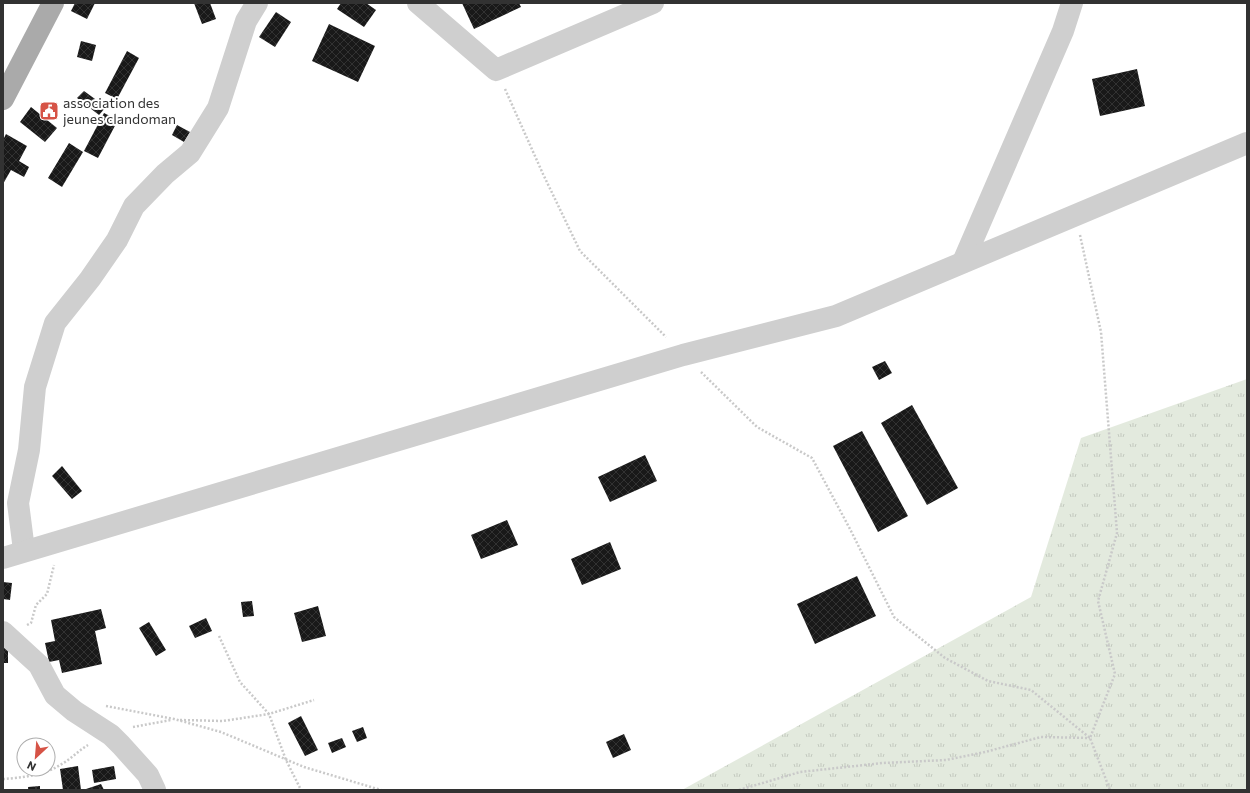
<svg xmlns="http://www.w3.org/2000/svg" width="1250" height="793" font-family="Commissioner,sans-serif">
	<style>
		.grass { fill: url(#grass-tufts) }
		.building { fill: url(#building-cross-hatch) }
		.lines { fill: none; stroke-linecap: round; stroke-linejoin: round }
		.path { stroke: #c9c9c9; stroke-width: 2.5; stroke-dasharray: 2 2; stroke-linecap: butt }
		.minor { stroke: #cfcfcf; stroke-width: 22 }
		.primary { stroke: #aaa; stroke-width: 22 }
		.labels { text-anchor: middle; stroke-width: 4; stroke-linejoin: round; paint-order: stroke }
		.poi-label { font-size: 14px; fill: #323232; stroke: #fff; text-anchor: start }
	</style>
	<defs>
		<pattern id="grass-tufts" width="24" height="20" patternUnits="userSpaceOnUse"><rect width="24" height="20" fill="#e3eade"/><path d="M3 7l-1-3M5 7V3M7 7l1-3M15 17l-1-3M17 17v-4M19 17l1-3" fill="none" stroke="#c3c9bf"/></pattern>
		<pattern id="building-cross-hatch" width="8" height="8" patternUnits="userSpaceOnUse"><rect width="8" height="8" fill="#191919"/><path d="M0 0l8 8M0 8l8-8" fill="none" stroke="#323232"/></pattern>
	</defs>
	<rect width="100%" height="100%" fill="#fff"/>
	<path class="grass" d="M1247,379V790H682L1031,597L1081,438Z"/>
	<g class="building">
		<path d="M75,3H95L87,19L71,11Z"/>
		<path d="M194,3H210L216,19L202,24Z"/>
		<path d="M341,3H366L376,10L364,27L337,9Z"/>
		<path d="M462,3H519L521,7L474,29Z"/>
		<path d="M276,12L291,22L275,47L259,37Z"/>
		<path d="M329,24L375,46L358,82L312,61Z"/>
		<path d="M81,41L96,45L92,61L77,57Z"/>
		<path d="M127,51L139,58L117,99L105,93Z"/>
		<path d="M1137,69L1145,106L1100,116L1092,79Z"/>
		<path d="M84,91L106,107L99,115L77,98Z"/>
		<path d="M47,104L56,113L50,118L42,110Z"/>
		<path d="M31,107L57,128L45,142L20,122Z"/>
		<path d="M104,113L118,120L98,158L84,151Z"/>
		<path d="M177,125L190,132L184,142L172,135Z"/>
		<path d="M6,134L27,146L19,161L29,167L24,177L11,170L3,184V140Z"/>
		<path d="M69,143L83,152L62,187L48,178Z"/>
		<path d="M885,361L892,373L879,380L872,367Z"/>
		<path d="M912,405L958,488L927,505L881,423Z"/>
		<path d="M862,431L908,516L878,532L833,446Z"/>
		<path d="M645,455L657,481L610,502L598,477Z"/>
		<path d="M62,466L82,491L72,499L52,476Z"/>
		<path d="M507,520L518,545L481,559L471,535Z"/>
		<path d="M610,542L621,569L582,585L571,559Z"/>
		<path d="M857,576L876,616L815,644L797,604Z"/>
		<path d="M3,582L12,583L10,600L3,599Z"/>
		<path d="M252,601L254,616L243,617L241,602Z"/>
		<path d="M318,606L326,636L302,642L294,613Z"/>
		<path d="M101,609L106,628L95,631L102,664L62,673L59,660L49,662L45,643L55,641L51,620Z"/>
		<path d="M206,618L212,631L195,638L189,626Z"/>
		<path d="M149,622L166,650L156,656L139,628Z"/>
		<path d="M3,640L8,641V663H3Z"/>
		<path d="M301,716L318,750L305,756L288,723Z"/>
		<path d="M363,727L367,738L357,742L352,731Z"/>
		<path d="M624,734L631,750L613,758L606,742Z"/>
		<path d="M342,738L346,747L332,753L328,743Z"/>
		<path d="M78,766L81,790H63L60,769Z"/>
		<path d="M114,766L116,779L94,783L92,770Z"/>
		<path d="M101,784L104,790H83Z"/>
		<path d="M40,786V790H28V787Z"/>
	</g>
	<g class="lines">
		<g class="path">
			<path d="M505,89L543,174L580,251L666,337"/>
			<path d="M1080,235L1101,332L1117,533L1098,601L1115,674L1090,738L1110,790"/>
			<path d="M701,372L757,427L812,458L850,529L894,617L945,658L988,681L1031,690L1090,738"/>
			<path d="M27,625L31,623L36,605L47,594L54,565"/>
			<path d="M219,636L240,682L269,714L286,760L301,790"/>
			<path d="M106,706L174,719L221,732L304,767L381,790"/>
			<path d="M180,720L223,721L269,714L314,700"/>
			<path d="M133,727L171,720"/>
			<path d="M3,779C21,778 44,775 60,765C70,760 78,751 88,745"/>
			<path d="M739,790L800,772L883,763L946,760L985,752L1041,737L1090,738"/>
		</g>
		<g class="minor">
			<path d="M418,3L496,70L653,3"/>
			<path d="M963,262L1063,31L1072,3"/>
			<path d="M24,550L18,503L29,450L35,387L55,323L90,279L117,240L134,206L165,174L190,153L218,108L246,21L257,3"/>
			<path d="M3,558L683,355L836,316L1247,143"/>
			<path d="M3,632L39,665L55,695L74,711L111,735L121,745L148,775L155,790"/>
		</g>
		<path class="primary" d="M3,99L53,3"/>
	</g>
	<defs>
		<g id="civic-square" transform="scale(1)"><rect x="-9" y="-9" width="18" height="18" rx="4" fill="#d65346" stroke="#fff"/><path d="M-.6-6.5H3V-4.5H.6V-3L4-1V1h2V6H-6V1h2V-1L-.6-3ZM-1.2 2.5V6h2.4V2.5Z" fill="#fff"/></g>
	</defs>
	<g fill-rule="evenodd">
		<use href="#civic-square" x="49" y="111"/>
	</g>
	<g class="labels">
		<g class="poi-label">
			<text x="63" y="108">association des<tspan x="63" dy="16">jeunes clandoman</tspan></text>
		</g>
	</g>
	<rect width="1250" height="793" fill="none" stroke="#323232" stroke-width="8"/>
	<g transform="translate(36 757) rotate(206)"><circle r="19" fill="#ffffff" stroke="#adadad"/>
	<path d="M0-3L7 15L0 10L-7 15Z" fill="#d65346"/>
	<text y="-6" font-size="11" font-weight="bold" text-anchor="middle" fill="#323232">N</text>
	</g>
</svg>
